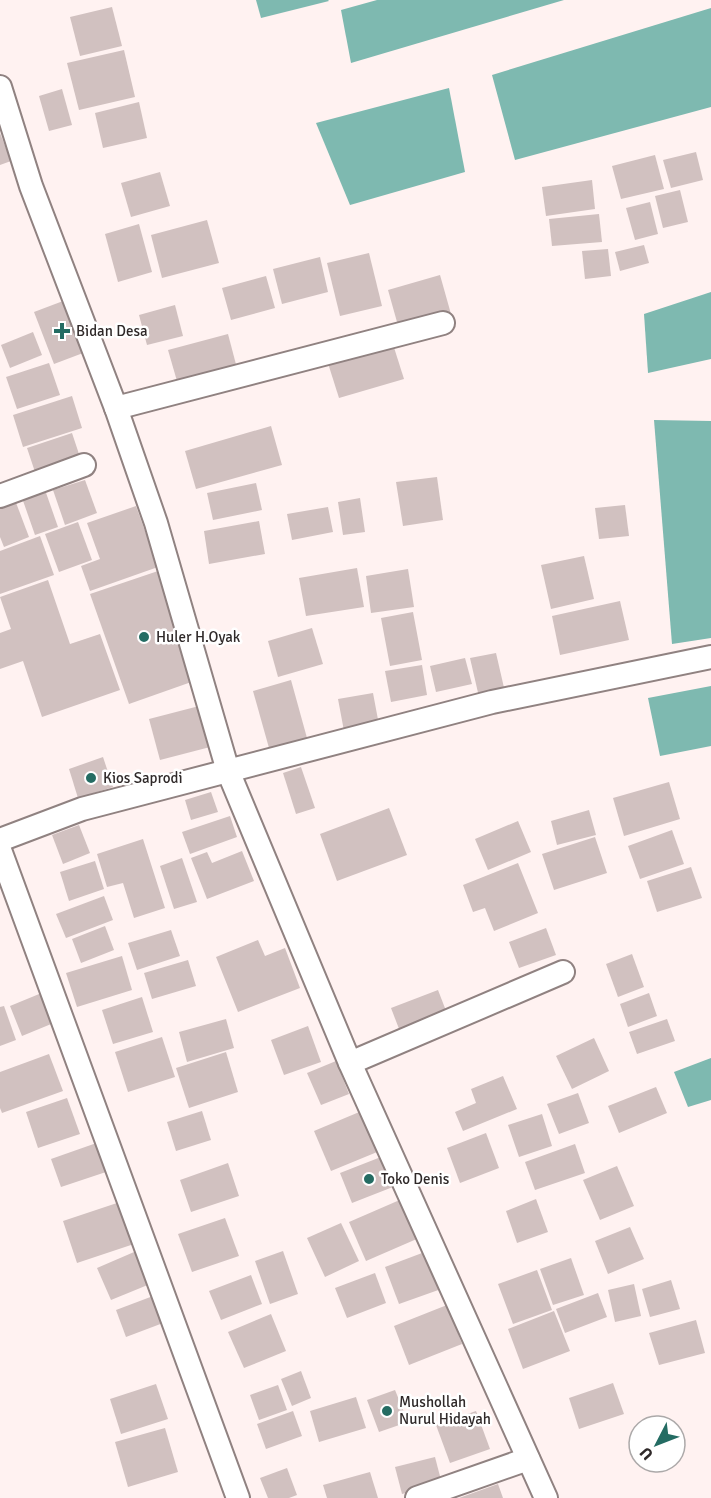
<svg xmlns="http://www.w3.org/2000/svg" width="711" height="1498" font-family="Signika,sans-serif">
	<style>
		.water { fill: #7eb9b0 }
		.building { fill: #d1c1c0 }
		.lines { fill: none; stroke-linecap: round; stroke-linejoin: round }
		.minor-casing { stroke: #908281; stroke-width: 26 }
		.minor { stroke: #fff; stroke-width: 22 }
		.poi-dot { fill: #246c63; stroke: #fff; stroke-width: 2 }
		.labels { text-anchor: middle; stroke-width: 5; stroke-linejoin: round; paint-order: stroke }
		.poi-label { font-size: 15px; fill: #2f2929; stroke: #fff; text-anchor: start }
	</style>
	<rect width="100%" height="100%" fill="#fff2f1"/>
	<g class="water">
		<path d="M256,0H328L329,1L261,18Z"/>
		<path d="M377,0H564L351,63L341,10Z"/>
		<path d="M711,8V107L515,160L492,75Z"/>
		<path d="M449,88L465,172L350,205L316,123Z"/>
		<path d="M711,292V359L648,373L644,314Z"/>
		<path d="M654,420L711,421V638L672,644Z"/>
		<path d="M711,686V746L660,756L648,698Z"/>
		<path d="M711,1058V1100L688,1107L674,1072Z"/>
	</g>
	<g class="building">
		<path d="M112,7L122,46L80,56L70,17Z"/>
		<path d="M124,50L135,97L79,110L67,63Z"/>
		<path d="M62,89L72,125L49,131L39,96Z"/>
		<path d="M139,102L147,138L103,148L95,113Z"/>
		<path d="M0,133L11,161L0,165Z"/>
		<path d="M696,152L703,180L671,188L663,160Z"/>
		<path d="M655,155L664,189L621,199L612,166Z"/>
		<path d="M160,172L170,206L131,217L121,183Z"/>
		<path d="M592,180L595,209L546,216L542,187Z"/>
		<path d="M680,190L688,222L663,228L655,196Z"/>
		<path d="M650,202L658,234L635,240L626,208Z"/>
		<path d="M599,214L602,242L552,246L549,219Z"/>
		<path d="M207,220L219,263L162,278L151,235Z"/>
		<path d="M139,224L152,272L118,282L105,234Z"/>
		<path d="M644,245L649,263L620,271L615,252Z"/>
		<path d="M608,249L611,276L585,279L582,251Z"/>
		<path d="M369,253L382,306L340,316L327,263Z"/>
		<path d="M320,257L328,292L282,304L273,269Z"/>
		<path d="M440,275L451,314L399,329L388,290Z"/>
		<path d="M266,276L275,308L231,320L222,288Z"/>
		<path d="M71,298L91,350L54,364L34,312Z"/>
		<path d="M175,305L183,336L147,345L139,315Z"/>
		<path d="M33,332L42,355L10,368L1,345Z"/>
		<path d="M228,334L238,372L179,388L168,350Z"/>
		<path d="M391,338L404,379L339,398L326,357Z"/>
		<path d="M49,363L60,395L17,409L6,377Z"/>
		<path d="M72,396L82,428L23,447L13,415Z"/>
		<path d="M271,426L282,465L196,489L185,451Z"/>
		<path d="M72,433L81,460L36,475L27,448Z"/>
		<path d="M437,477L443,520L403,526L396,482Z"/>
		<path d="M85,480L97,513L65,525L53,490Z"/>
		<path d="M256,483L262,510L213,520L207,493Z"/>
		<path d="M44,487L58,527L35,535L21,495Z"/>
		<path d="M360,498L365,532L343,535L338,502Z"/>
		<path d="M15,500L29,537L4,547L0,537V506Z"/>
		<path d="M625,505L629,536L599,539L595,508Z"/>
		<path d="M136,506L158,567L90,591L81,566L100,559L87,523Z"/>
		<path d="M328,507L333,532L292,540L287,514Z"/>
		<path d="M259,521L265,554L209,564L204,531Z"/>
		<path d="M78,522L92,560L59,572L45,534Z"/>
		<path d="M40,536L54,575L0,594V551Z"/>
		<path d="M584,556L594,599L551,609L541,565Z"/>
		<path d="M357,568L364,607L306,616L299,578Z"/>
		<path d="M408,569L414,607L371,613L366,576Z"/>
		<path d="M158,571L197,680L129,704L90,594Z"/>
		<path d="M48,580L70,644L100,634L120,690L42,717L23,661L0,669V633L11,629L0,597Z"/>
		<path d="M620,601L629,640L560,655L552,616Z"/>
		<path d="M413,612L422,660L390,666L381,618Z"/>
		<path d="M312,628L323,664L278,677L268,641Z"/>
		<path d="M496,653L505,692L479,697L470,658Z"/>
		<path d="M465,658L472,684L436,692L430,666Z"/>
		<path d="M422,665L427,695L391,702L385,671Z"/>
		<path d="M291,680L307,738L269,748L253,691Z"/>
		<path d="M373,693L379,725L344,731L338,699Z"/>
		<path d="M203,705L214,746L160,760L149,719Z"/>
		<path d="M103,757L113,787L78,798L69,769Z"/>
		<path d="M301,767L315,808L296,814L283,773Z"/>
		<path d="M669,782L680,819L624,836L613,798Z"/>
		<path d="M211,792L218,812L191,820L185,800Z"/>
		<path d="M389,808L407,855L337,881L320,834Z"/>
		<path d="M589,810L596,835L557,845L551,821Z"/>
		<path d="M230,816L237,837L190,854L182,832Z"/>
		<path d="M518,821L531,852L488,870L475,839Z"/>
		<path d="M79,825L90,853L63,864L52,835Z"/>
		<path d="M672,830L684,864L640,879L628,846Z"/>
		<path d="M595,837L607,873L554,890L542,854Z"/>
		<path d="M143,839L165,908L134,918L123,883L107,887L97,854Z"/>
		<path d="M242,851L254,881L207,899L191,858L207,852L212,863Z"/>
		<path d="M182,858L197,902L174,909L160,866Z"/>
		<path d="M95,861L104,889L69,901L60,872Z"/>
		<path d="M518,863L538,913L494,931L485,908L473,912L463,885Z"/>
		<path d="M691,867L702,898L657,912L647,881Z"/>
		<path d="M104,896L113,920L66,938L56,914Z"/>
		<path d="M105,926L114,950L81,963L72,939Z"/>
		<path d="M546,928L556,955L519,968L509,942Z"/>
		<path d="M171,930L180,956L137,970L128,943Z"/>
		<path d="M258,940L265,956L285,948L300,988L238,1012L216,957Z"/>
		<path d="M632,954L644,987L618,997L606,964Z"/>
		<path d="M122,956L132,990L77,1007L66,973Z"/>
		<path d="M188,960L196,986L152,999L144,973Z"/>
		<path d="M438,990L448,1016L401,1034L391,1008Z"/>
		<path d="M44,992L56,1022L22,1036L10,1006Z"/>
		<path d="M649,993L657,1016L628,1027L620,1004Z"/>
		<path d="M142,997L153,1032L113,1044L102,1010Z"/>
		<path d="M4,1006L16,1040L0,1046V1007Z"/>
		<path d="M226,1019L234,1048L187,1062L179,1032Z"/>
		<path d="M667,1019L675,1041L637,1054L629,1032Z"/>
		<path d="M308,1026L321,1062L284,1075L271,1040Z"/>
		<path d="M162,1037L175,1077L128,1092L115,1052Z"/>
		<path d="M594,1038L609,1071L572,1089L556,1056Z"/>
		<path d="M226,1052L238,1092L189,1108L176,1068Z"/>
		<path d="M49,1054L63,1091L2,1113L0,1108V1072Z"/>
		<path d="M336,1061L349,1094L321,1105L307,1073Z"/>
		<path d="M503,1076L517,1109L463,1131L455,1112L476,1103L471,1089Z"/>
		<path d="M656,1087L667,1113L619,1133L608,1106Z"/>
		<path d="M578,1093L589,1123L559,1134L547,1104Z"/>
		<path d="M67,1098L80,1134L38,1148L26,1112Z"/>
		<path d="M364,1110L382,1150L331,1171L314,1131Z"/>
		<path d="M202,1111L211,1140L176,1151L167,1122Z"/>
		<path d="M542,1114L552,1146L519,1157L508,1125Z"/>
		<path d="M486,1133L499,1168L460,1183L447,1148Z"/>
		<path d="M105,1140L115,1169L61,1187L51,1159Z"/>
		<path d="M575,1144L585,1173L535,1190L525,1162Z"/>
		<path d="M386,1155L398,1185L352,1203L340,1173Z"/>
		<path d="M228,1163L239,1196L191,1212L180,1180Z"/>
		<path d="M617,1166L634,1206L600,1220L583,1180Z"/>
		<path d="M402,1199L419,1238L366,1261L349,1222Z"/>
		<path d="M536,1199L548,1232L517,1243L506,1211Z"/>
		<path d="M126,1200L140,1242L77,1263L63,1221Z"/>
		<path d="M225,1218L239,1256L192,1272L178,1234Z"/>
		<path d="M341,1223L359,1261L325,1277L307,1238Z"/>
		<path d="M630,1227L644,1259L608,1274L595,1241Z"/>
		<path d="M141,1249L155,1282L111,1300L97,1268Z"/>
		<path d="M430,1250L444,1288L399,1304L385,1267Z"/>
		<path d="M283,1251L298,1294L270,1304L255,1261Z"/>
		<path d="M571,1258L584,1295L553,1305L540,1269Z"/>
		<path d="M537,1270L552,1310L513,1324L498,1284Z"/>
		<path d="M375,1273L386,1303L347,1318L335,1288Z"/>
		<path d="M251,1275L262,1304L221,1320L209,1291Z"/>
		<path d="M671,1280L680,1309L650,1317L642,1289Z"/>
		<path d="M634,1284L641,1316L615,1322L608,1290Z"/>
		<path d="M161,1293L171,1320L126,1337L116,1310Z"/>
		<path d="M598,1293L607,1317L565,1333L556,1309Z"/>
		<path d="M447,1305L462,1344L409,1365L394,1326Z"/>
		<path d="M554,1311L570,1351L523,1369L508,1329Z"/>
		<path d="M271,1314L286,1351L244,1368L228,1332Z"/>
		<path d="M696,1320L705,1353L659,1365L649,1333Z"/>
		<path d="M301,1371L311,1398L292,1406L281,1379Z"/>
		<path d="M613,1383L624,1414L579,1429L569,1398Z"/>
		<path d="M156,1384L168,1419L121,1434L110,1399Z"/>
		<path d="M278,1385L287,1410L259,1420L250,1395Z"/>
		<path d="M395,1390L408,1422L379,1432L367,1400Z"/>
		<path d="M356,1397L366,1428L319,1442L310,1411Z"/>
		<path d="M293,1411L302,1436L266,1449L257,1424Z"/>
		<path d="M476,1411L490,1449L450,1463L436,1425Z"/>
		<path d="M165,1428L178,1472L128,1487L115,1442Z"/>
		<path d="M435,1457L442,1484L402,1494L395,1467Z"/>
		<path d="M287,1468L297,1495L289,1498H268L260,1478Z"/>
		<path d="M370,1472L378,1498H327L323,1485Z"/>
		<path d="M498,1484L503,1498H459Z"/>
	</g>
	<g class="lines">
		<g class="minor-casing">
			<g id="minor">
				<path d="M0,87L31,186L116,408L156,523L228,771L350,1063L546,1498"/>
				<path d="M116,408L443,323"/>
				<path d="M0,496L84,465"/>
				<path d="M0,840L82,809L492,702L711,657"/>
				<path d="M0,850L238,1498"/>
				<path d="M350,1063L563,972"/>
				<path d="M417,1498L528,1459"/>
			</g>
		</g>
		<use href="#minor" class="minor"/>
	</g>
	<g class="poi-dot">
		<path d="M59 322h6v6h6v6h-6v6h-6v-6h-6v-6h6z"/>
		<circle cx="144" cy="637" r="6"/>
		<circle cx="91" cy="778" r="6"/>
		<circle cx="369" cy="1179" r="6"/>
		<circle cx="387" cy="1411" r="6"/>
	</g>
	<g class="labels">
		<g class="poi-label">
			<text x="76" y="336">Bidan Desa</text>
			<text x="156" y="642">Huler H.Oyak</text>
			<text x="103" y="783">Kios Saprodi</text>
			<text x="381" y="1184">Toko Denis</text>
			<text x="399" y="1407">Mushollah<tspan x="399" dy="17">Nurul Hidayah</tspan></text>
		</g>
	</g>
	<g transform="translate(657 1444) rotate(228)"><circle r="28" fill="#ffffff" stroke="#aca9a9" stroke-width="1.5"/>
	<path d="M0-4.5L10 22L0 15L-10 22Z" fill="#246c63"/>
	<text y="-9" font-size="16" font-weight="bold" text-anchor="middle" fill="#2f2929">U</text>
	</g>
</svg>
